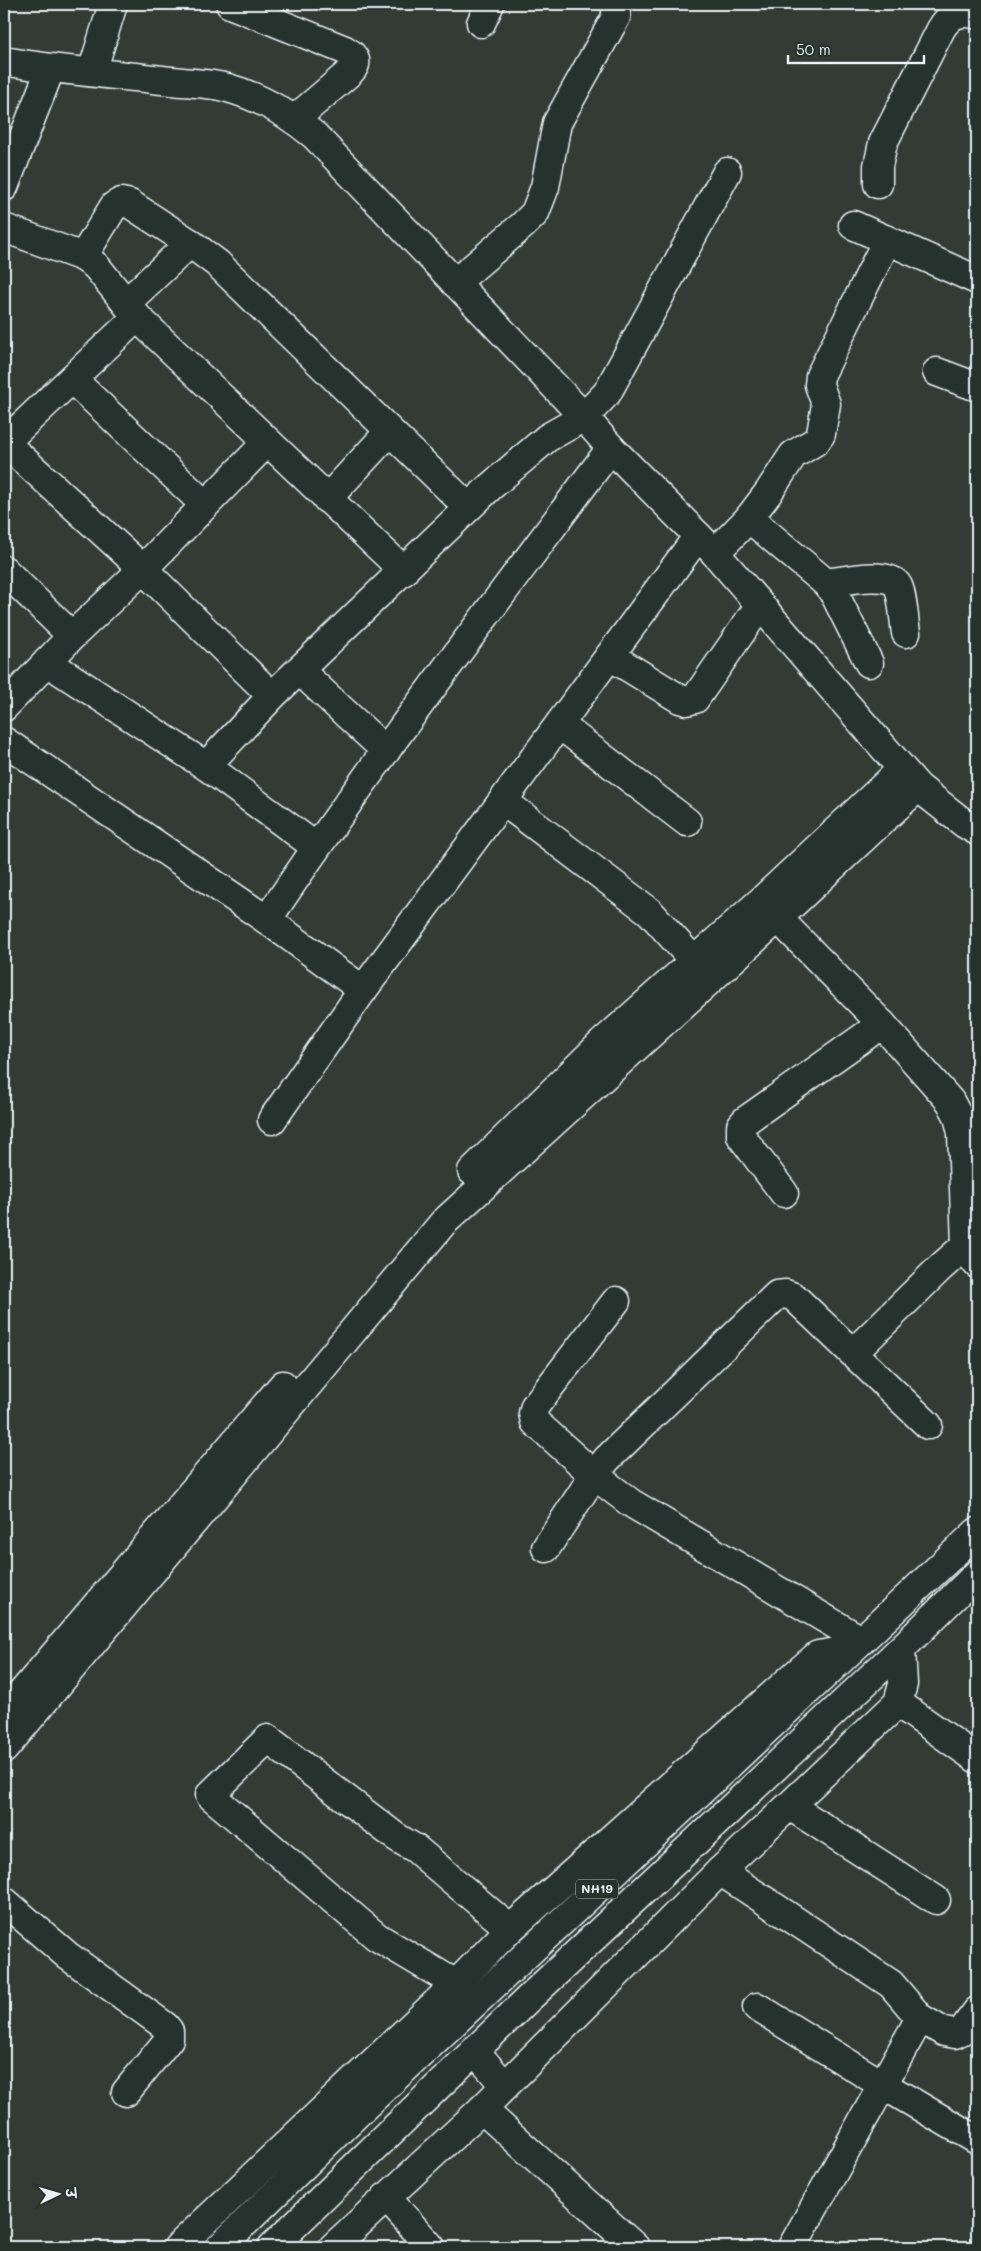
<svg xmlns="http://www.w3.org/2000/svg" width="981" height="2251" font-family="Mali,'Playpen Sans Deva',sans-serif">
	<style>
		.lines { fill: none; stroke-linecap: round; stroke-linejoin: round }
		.minor-casing { stroke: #e8f1f8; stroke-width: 31 }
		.highway-casing { stroke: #e8f1f8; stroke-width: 31 }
		.minor { stroke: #26332d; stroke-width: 28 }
		.highway { stroke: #26332d; stroke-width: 28 }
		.labels { text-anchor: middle; stroke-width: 5; stroke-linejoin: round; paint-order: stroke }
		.shield { fill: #26332d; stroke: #aeb8bb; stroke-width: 1 }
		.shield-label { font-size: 12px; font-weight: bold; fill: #e8f1f8 }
	</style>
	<rect width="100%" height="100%" fill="#333c34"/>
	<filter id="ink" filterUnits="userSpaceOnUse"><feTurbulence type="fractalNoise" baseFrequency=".02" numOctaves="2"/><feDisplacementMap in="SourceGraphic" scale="10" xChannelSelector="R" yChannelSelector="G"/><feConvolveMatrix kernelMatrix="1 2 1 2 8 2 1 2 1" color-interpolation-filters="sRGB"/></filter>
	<g filter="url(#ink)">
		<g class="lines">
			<g class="minor-casing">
				<g id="minor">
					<path d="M230,4L345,50C356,56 359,63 350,72L295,119"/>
					<path d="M481,23L490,4"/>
					<path d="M4,61C59,71 115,74 171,81C190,83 210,83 228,88C260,97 290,115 315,136L584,417L611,448L715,553L918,787L965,824L977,831"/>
					<path d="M92,72L113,4"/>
					<path d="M878,184V166L883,143L941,29C950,14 960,10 977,15"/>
					<path d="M4,187L50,70"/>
					<path d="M853,225L977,280"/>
					<path d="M4,228L83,257L96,266L137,317L404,571"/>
					<path d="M83,257L114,206L121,202L130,204L190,243L218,264L468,507"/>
					<path d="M455,283L523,225L535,213L545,187L557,123L616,17V4"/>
					<path d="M126,303L190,243"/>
					<path d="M937,372L977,387"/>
					<path d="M73,380L204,504"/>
					<path d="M4,442L143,569L272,696"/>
					<path d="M4,443L137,317"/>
					<path d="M327,499L389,432"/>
					<path d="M749,518L826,583L834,593L869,663"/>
					<path d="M715,553L749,518L768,493L793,455L816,441L821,434L826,404L819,385L820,376L887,240"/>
					<path d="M4,570L72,636"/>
					<path d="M826,583C842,581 890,570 898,586C903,596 904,621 906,633"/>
					<path d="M610,656L680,699L687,701L695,699L760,605"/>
					<path d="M47,662L206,766L316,847"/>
					<path d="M299,670L386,751"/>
					<path d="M4,707L72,636L143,569L267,442"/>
					<path d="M560,725L687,822"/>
					<path d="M4,741L267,920L363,990"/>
					<path d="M206,766L272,696L490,487L547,438L584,417L607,393L727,172"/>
					<path d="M503,801L650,912L694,961"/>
					<path d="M765,905L882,1024L950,1101L958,1116L962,1133L966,1245L970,1255L977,1264"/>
					<path d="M267,920C375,759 495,604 611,448"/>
					<path d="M272,1120L363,990L698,536"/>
					<path d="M472,1171L602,1043L761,901L902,769"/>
					<path d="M784,1193L741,1136V1126L745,1121L882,1024"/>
					<path d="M616,1301L535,1406L533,1413L535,1422L594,1475L631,1503L861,1640"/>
					<path d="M853,1353L941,1267L966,1245"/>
					<path d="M546,1548L594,1475L607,1459L777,1295L786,1294L794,1297L928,1425"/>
					<path d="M898,1703L977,1759"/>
					<path d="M4,1714L283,1385"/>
					<path d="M4,1749L443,1223L778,918L918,787"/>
					<path d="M790,1806L936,1900"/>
					<path d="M720,1871L891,1984L920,2018L944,2032L955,2034L963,2030L977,2011"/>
					<path d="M4,1901L68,1956L165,2026L169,2031V2039L126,2092"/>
					<path d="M456,1984L377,1937L210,1795L268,1739L396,1837L416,1849L510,1929"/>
					<path d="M757,2007L883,2085L977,2140"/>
					<path d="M482,2109L635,2247"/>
					<path d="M386,2197L431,2247"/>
					<path d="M178,2247L456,1984L510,1929L797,1673L818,1655L850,1650"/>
					<path d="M333,2247L482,2109L720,1871L898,1703L903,1684L901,1649"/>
					<path d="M792,2247L920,2018"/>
				</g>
			</g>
			<g class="highway-casing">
				<g id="highway">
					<path d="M474,2050L505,2086"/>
					<path d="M220,2247L365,2106L977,1532"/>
					<path d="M272,2247L528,1999L901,1649L977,1574"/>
				</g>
			</g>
			<use href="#minor" class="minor"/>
			<use href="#highway" class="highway"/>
		</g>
	</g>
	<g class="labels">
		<rect class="shield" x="576" y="1879.5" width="42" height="19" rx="4"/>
		<g class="shield-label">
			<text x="597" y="1893">NH19</text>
		</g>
	</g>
	<rect width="981" height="2251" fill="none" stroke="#26332d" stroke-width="20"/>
	<rect x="10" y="10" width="961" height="2231" fill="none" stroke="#e8f1f8" stroke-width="2" filter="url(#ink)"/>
	<g transform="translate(58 2194) rotate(85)" stroke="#26332d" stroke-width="4" paint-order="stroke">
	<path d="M0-4L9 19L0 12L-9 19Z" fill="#e8f1f8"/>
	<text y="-8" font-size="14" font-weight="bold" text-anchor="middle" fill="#e8f1f8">उ</text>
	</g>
	<path d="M788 55v8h136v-8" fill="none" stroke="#e8f1f8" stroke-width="2.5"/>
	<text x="796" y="55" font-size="15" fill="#e8f1f8" stroke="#26332d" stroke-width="4" paint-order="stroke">50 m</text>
</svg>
